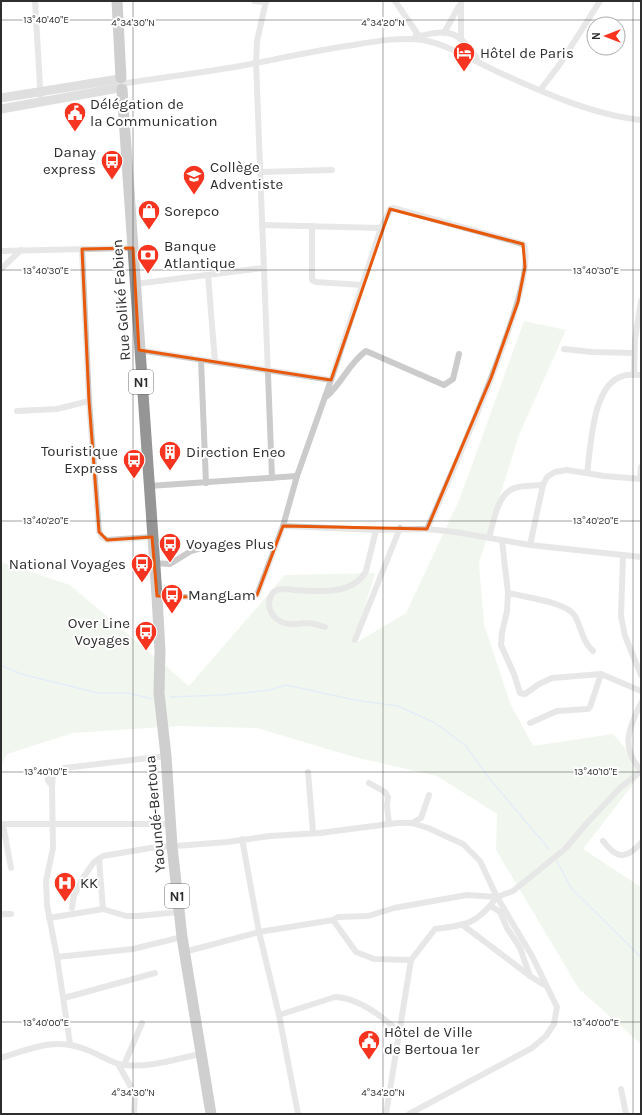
<svg xmlns="http://www.w3.org/2000/svg" width="642" height="1115" font-family="Karla,sans-serif">
	<style>
		.green { fill: #e1edda }
		.lines { fill: none; stroke-linecap: round; stroke-linejoin: round }
		.stream { stroke: #c5d7ef; stroke-width: 1.5 }
		.street { stroke: #cbcbcb; stroke-width: 6 }
		.secondary { stroke: #b8b8b8; stroke-width: 9 }
		.highway { stroke: #959595; stroke-width: 11 }
		.marked { fill: none; stroke: #e8590c; stroke-width: 3; stroke-linejoin: round }
		.ticks { fill: none; stroke: #2e2e2e; stroke-width: 1; stroke-opacity: 0.45 }
		.labels { text-anchor: middle; stroke-width: 4; stroke-linejoin: round; paint-order: stroke }
		.shield { fill: #fff; stroke: #6d6d6d; stroke-width: 1 }
		.shield-label { font-size: 14px; font-weight: bold; fill: #2e2e2e }
		.poi-label { font-size: 15px; fill: #2e2e2e; stroke: #fff; text-anchor: start }
		.street-label { font-size: 15px; fill: #2e2e2e; stroke: #fff }
		.ticks-label { font-size: 10px; text-anchor: middle; fill: #2e2e2e; stroke: #fff; stroke-width: 4; stroke-linejoin: round; paint-order: stroke }
	</style>
	<rect width="100%" height="100%" fill="#fff"/>
	<path class="green" d="M524,321L566,330L519,435L479,563L484,624L510,703L533,746L613,734L641,767V774L583,849L641,887V1044L579,989L496,850L497,814L437,776L354,757L257,728L179,726L73,733L7,754L1,767V562L70,585L189,686L285,575L375,573L354,644L406,613L460,498Z"/>
	<g class="lines">
		<g class="stream">
			<path d="M1,665L21,674L98,693H128L153,699"/>
			<path d="M170,697L223,695L270,690L286,685L355,700L398,706L435,723L466,746L489,778L549,849"/>
			<path d="M557,861L571,888L641,957"/>
		</g>
		<g class="street">
			<path d="M35,1L41,103"/>
			<path d="M254,1L266,2"/>
			<path d="M266,1L257,41L256,63L272,478"/>
			<path d="M395,1L419,36"/>
			<path d="M444,33L459,6"/>
			<path d="M415,37C453,28 457,31 479,61"/>
			<path d="M461,38V1"/>
			<path d="M127,83C166,77 207,72 246,65C282,58 318,50 354,45C376,41 400,37 423,40C449,45 474,61 498,72C542,92 593,115 641,120"/>
			<path d="M541,89L560,64L600,1"/>
			<path d="M261,172L332,170"/>
			<path d="M262,225L381,228"/>
			<path d="M312,226V280L316,282L362,285"/>
			<path d="M82,249L89,401L99,532L102,537L107,540L152,537"/>
			<path d="M1,251L133,248"/>
			<path d="M1,269L21,250"/>
			<path d="M208,275L215,362"/>
			<path d="M135,284L263,268"/>
			<path d="M564,349L592,352L634,353"/>
			<path d="M139,350L331,380L297,476L283,526L257,595L250,599L157,596"/>
			<path d="M201,360L206,483"/>
			<path d="M634,375L635,339L641,301"/>
			<path d="M331,380L381,228L390,209L393,208L523,244C543,275 445,488 427,529"/>
			<path d="M327,396C342,383 349,363 366,351L444,385L453,379L459,354"/>
			<path d="M17,411L57,409L89,401"/>
			<path d="M587,473C591,447 592,384 623,376C628,374 635,375 641,375"/>
			<path d="M640,479L641,467"/>
			<path d="M149,486L297,476"/>
			<path d="M283,526L376,530L427,529L455,532L530,545L641,557"/>
			<path d="M489,538C493,524 497,496 512,489C521,485 533,486 543,485"/>
			<path d="M502,541L508,593L507,611L502,633L501,645L514,674L520,693L525,694L539,684L552,678L601,674L641,691"/>
			<path d="M530,545L543,485L547,477L555,472L567,470L604,476L641,479"/>
			<path d="M623,555L621,616L625,636L641,675"/>
			<path d="M154,563L170,564L191,551L208,546"/>
			<path d="M508,593C524,597 567,602 575,616C582,629 582,641 593,651"/>
			<path d="M325,627C319,625 312,623 306,623C301,623 295,625 290,624C276,623 266,611 270,598C272,592 275,590 282,589C307,590 351,599 366,571L376,530"/>
			<path d="M355,640L400,528"/>
			<path d="M641,703C629,727 620,748 641,770"/>
			<path d="M530,723L557,711L588,709L590,707L601,674"/>
			<path d="M48,769V781L52,786"/>
			<path d="M308,772L313,832"/>
			<path d="M369,783L385,792L388,797L387,806L389,824"/>
			<path d="M412,823L421,818L429,795"/>
			<path d="M1,824H171"/>
			<path d="M3,825L11,868"/>
			<path d="M242,839L259,932L279,1015L298,1114"/>
			<path d="M603,841C616,858 625,861 641,843"/>
			<path d="M99,859L103,909"/>
			<path d="M491,906L500,912L507,928L520,948L530,976"/>
			<path d="M72,908L74,895L83,878L94,862L103,856L150,848L227,842L270,836L320,833L397,823H412L428,828L463,844L480,861L497,897L532,956L557,1007L554,1024L546,1036L532,1048L409,1114"/>
			<path d="M1,914H11"/>
			<path d="M49,918L103,909L126,916H138L179,912"/>
			<path d="M333,920L338,917L368,916L394,908L467,895L497,897L513,891L565,849L587,823L621,787L641,771"/>
			<path d="M464,926L530,976L546,986"/>
			<path d="M184,952L259,932L333,920L356,952L374,959L411,960"/>
			<path d="M57,957L47,905L46,881L53,848L52,786L53,774L64,768L166,756"/>
			<path d="M64,998L155,973"/>
			<path d="M279,1015L335,997C359,998 382,1016 399,1032"/>
			<path d="M70,1044L57,957L133,949L182,937"/>
			<path d="M1,1058C33,1048 55,1037 87,1050C100,1054 111,1064 124,1065C149,1068 176,1059 200,1054"/>
			<path d="M118,1064L135,1094L134,1114"/>
			<path d="M124,1065L142,1023"/>
			<path d="M621,1089L626,1114"/>
			<path d="M386,1114L411,960L435,929C467,925 477,924 497,897"/>
		</g>
		<g class="secondary">
			<path d="M1,98L119,79"/>
			<path d="M1,109L119,88"/>
		</g>
		<g class="highway">
			<path d="M117,1L121,78"/>
			<path d="M122,89L157,596L160,651L159,693L166,756L172,846L182,937L211,1114"/>
		</g>
	</g>
	<path d="M0 0H642V1115H0ZM390,209L523,244L525,267L518,302L491,378L427,529L283,526L257,595L250,599L157,596L152,537L107,540L99,532L89,401L82,249L133,248L139,350L331,380Z" fill="#fff" fill-opacity=".55" fill-rule="evenodd"/>
	<path class="marked" d="M390,209L523,244L525,267L518,302L491,378L427,529L283,526L257,595L250,599L157,596L152,537L107,540L99,532L89,401L82,249L133,248L139,350L331,380Z"/>
	<path class="ticks" d="M133,1V1114M383,1V1114M633,1V1114M1,20H641M1,270H641M1,521H641M1,772H641M1,1022H641"/>
	<defs>
		<g id="hotel-pin" transform="scale(1.15)"><path d="M0 17L-7.5 6A9.5 9.5 0 1 1 7.5 6Z" fill="#f6341f" stroke="#fff"/><path d="M-6-4.5h1.5V1H6V5H4.5V3h-9V5H-6ZM-4 0a1.8 1.8 0 1 1 3.6 0ZM.5 0V-2.5h3Q6-2.5 6 0Z" fill="#fff"/></g>
		<g id="civic-pin" transform="scale(1.15)"><path d="M0 17L-7.5 6A9.5 9.5 0 1 1 7.5 6Z" fill="#f6341f" stroke="#fff"/><path d="M-.6-6.5H3V-4.5H.6V-3L4-1V1h2V6H-6V1h2V-1L-.6-3ZM-1.2 2.5V6h2.4V2.5Z" fill="#fff"/></g>
		<g id="bus-pin" transform="scale(1.15)"><path d="M0 17L-7.5 6A9.5 9.5 0 1 1 7.5 6Z" fill="#f6341f" stroke="#fff"/><path d="M-5-6H5V4H4V6H2V4H-2V6H-4V4H-5ZM-3.5-4V0h7V-4ZM-3.5 1.2v1.5H-2V1.2ZM2 1.2v1.5H3.5V1.2Z" fill="#fff"/></g>
		<g id="school-pin" transform="scale(1.15)"><path d="M0 17L-7.5 6A9.5 9.5 0 1 1 7.5 6Z" fill="#f6341f" stroke="#fff"/><path d="M0-5L7-2L0 1L-7-2ZM-4 1L0 2.5L4 1V4Q0 6-4 4Z" fill="#fff"/></g>
		<g id="shop-pin" transform="scale(1.15)"><path d="M0 17L-7.5 6A9.5 9.5 0 1 1 7.5 6Z" fill="#f6341f" stroke="#fff"/><path d="M-5-2.5h2.3a2.7 3.5 0 0 1 5.4 0H5L5.5 6h-11ZM-1.5-2.5h3a1.5 2.3 0 0 0-3 0Z" fill="#fff"/></g>
		<g id="bank-pin" transform="scale(1.15)"><path d="M0 17L-7.5 6A9.5 9.5 0 1 1 7.5 6Z" fill="#f6341f" stroke="#fff"/><path d="M-6-4H6V4H-6ZM0-2.3a2.3 2.3 0 1 0 0 4.6a2.3 2.3 0 1 0 0-4.6Z" fill="#fff"/></g>
		<g id="building-pin" transform="scale(1.15)"><path d="M0 17L-7.5 6A9.5 9.5 0 1 1 7.5 6Z" fill="#f6341f" stroke="#fff"/><path d="M-4-6H4V6H1V3H-1V6H-4ZM-2.5-4.3h1.7v1.8h-1.7ZM.8-4.3h1.7v1.8H.8ZM-2.5-1h1.7V.8h-1.7ZM.8-1h1.7V.8H.8Z" fill="#fff"/></g>
		<g id="hospital-pin" transform="scale(1.15)"><path d="M0 17L-7.5 6A9.5 9.5 0 1 1 7.5 6Z" fill="#f6341f" stroke="#fff"/><path d="M-5-5h3v3.5h4V-5h3V5h-3V1.5h-4V5h-3Z" fill="#fff"/></g>
	</defs>
	<g fill-rule="evenodd">
		<use href="#hotel-pin" x="464" y="53"/>
		<use href="#civic-pin" x="75" y="113"/>
		<use href="#bus-pin" x="112" y="161"/>
		<use href="#school-pin" x="194" y="176"/>
		<use href="#shop-pin" x="149" y="211"/>
		<use href="#bank-pin" x="148" y="255"/>
		<use href="#building-pin" x="170" y="452"/>
		<use href="#bus-pin" x="134" y="460"/>
		<use href="#bus-pin" x="170" y="544"/>
		<use href="#bus-pin" x="142" y="564"/>
		<use href="#bus-pin" x="172" y="595"/>
		<use href="#bus-pin" x="146" y="632"/>
		<use href="#hospital-pin" x="65" y="883"/>
		<use href="#civic-pin" x="369" y="1041"/>
	</g>
	<g class="labels">
		<g class="shield">
			<rect x="129" y="370" width="24" height="24" rx="3"/>
			<rect x="165" y="884" width="24" height="24" rx="3"/>
		</g>
		<g class="shield-label">
			<text x="141" y="387">N1</text>
			<text x="177" y="901">N1</text>
		</g>
		<g class="poi-label">
			<text x="480" y="58">Hôtel de Paris</text>
			<text x="90" y="109">Délégation de<tspan x="90" dy="17">la Communication</tspan></text>
			<text x="96" y="157" text-anchor="end">Danay<tspan x="96" dy="17">express</tspan></text>
			<text x="210" y="172">Collège<tspan x="210" dy="17">Adventiste</tspan></text>
			<text x="164" y="216">Sorepco</text>
			<text x="164" y="251">Banque<tspan x="164" dy="17">Atlantique</tspan></text>
			<text x="118" y="456" text-anchor="end">Touristique<tspan x="118" dy="17">Express</tspan></text>
			<text x="186" y="457">Direction Eneo</text>
			<text x="186" y="549">Voyages Plus</text>
			<text x="126" y="569" text-anchor="end">National Voyages</text>
			<text x="188" y="600">MangLam</text>
			<text x="130" y="628" text-anchor="end">Over Line<tspan x="130" dy="17">Voyages</tspan></text>
			<text x="80" y="888">KK</text>
			<text x="384" y="1037">Hôtel de Ville<tspan x="384" dy="17">de Bertoua 1er</tspan></text>
		</g>
		<g class="street-label">
			<text transform="translate(121 300) rotate(-94)" y="5">Rue Goliké Fabien</text>
			<text transform="translate(155 814) rotate(-95)" y="5">Yaoundé-Bertoua</text>
		</g>
	</g>
	<g class="ticks-label">
		<text x="46" y="23">13°40'40"E</text>
		<text x="133" y="26">4°34'30"N</text>
		<text x="383" y="26">4°34'20"N</text>
		<text x="596" y="274">13°40'30"E</text>
		<text x="46" y="274">13°40'30"E</text>
		<text x="596" y="524">13°40'20"E</text>
		<text x="46" y="524">13°40'20"E</text>
		<text x="596" y="775">13°40'10"E</text>
		<text x="46" y="775">13°40'10"E</text>
		<text x="596" y="1026">13°40'00"E</text>
		<text x="46" y="1026">13°40'00"E</text>
		<text x="133" y="1096">4°34'30"N</text>
		<text x="383" y="1096">4°34'20"N</text>
	</g>
	<rect width="642" height="1115" fill="none" stroke="#2e2e2e" stroke-width="4"/>
	<g transform="translate(606 36) rotate(270)"><circle r="19" fill="#ffffff" stroke="#ababab"/>
	<path d="M0-3L7 15L0 10L-7 15Z" fill="#f6341f"/>
	<text y="-6" font-size="11" font-weight="bold" text-anchor="middle" fill="#2e2e2e">N</text>
	</g>
</svg>
